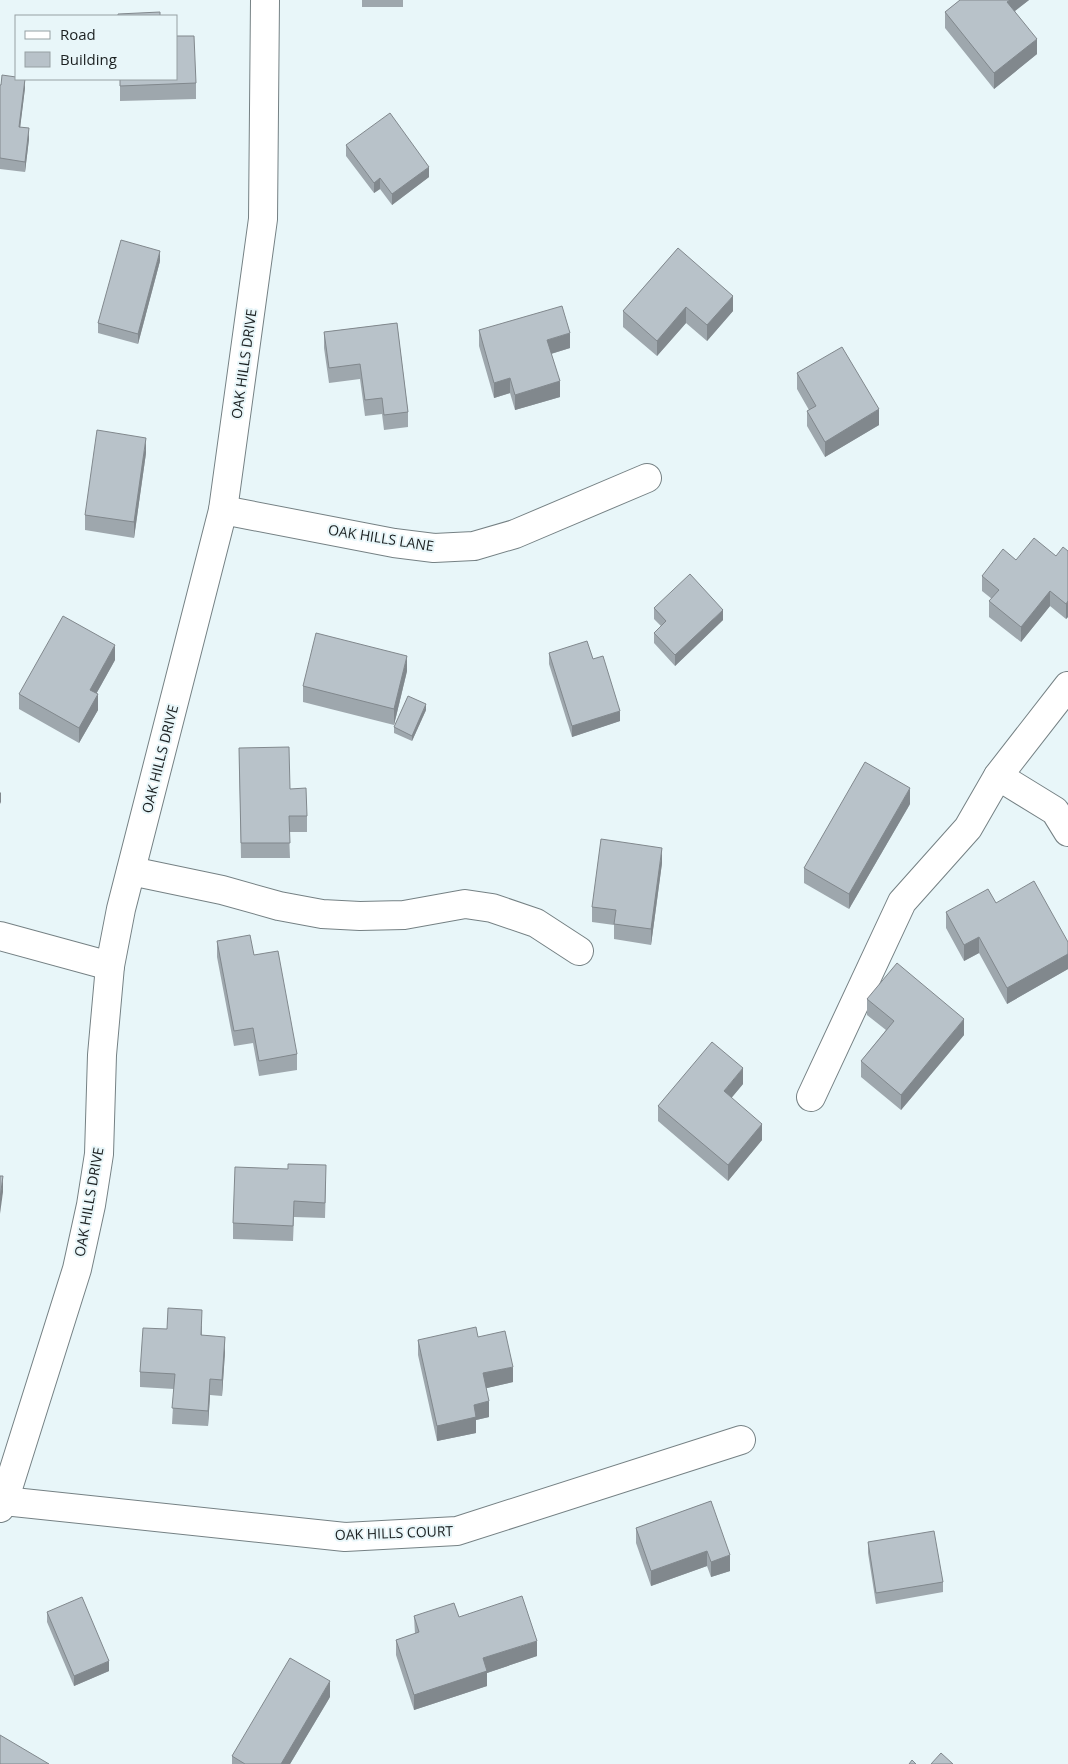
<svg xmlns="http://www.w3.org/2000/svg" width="1068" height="1764" font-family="'Open Sans',sans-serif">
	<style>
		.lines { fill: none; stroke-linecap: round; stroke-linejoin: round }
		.minor-casing { stroke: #758184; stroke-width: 30 }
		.minor { stroke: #fff; stroke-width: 28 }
		.wall { fill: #9ea7ad }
		.shaded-wall { fill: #81888d }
		.building { fill: #b8c2c9; stroke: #81888d }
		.labels { text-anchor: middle; stroke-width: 4; stroke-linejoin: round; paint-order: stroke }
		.street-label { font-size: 14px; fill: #1b2021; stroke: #e8f6f9 }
	</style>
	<rect width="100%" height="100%" fill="#e8f6f9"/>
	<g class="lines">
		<g class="minor-casing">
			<g id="minor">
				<path d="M223,510L394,543L434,548L474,546L515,534L647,478"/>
				<path d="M998,776L1055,811L1068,832"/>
				<path d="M131,871L222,890L279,906L322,914L360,916L404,915L465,904L492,908L536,923L579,951"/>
				<path d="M0,936L110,966"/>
				<path d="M811,1097L902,902L968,828L998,776L1068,686"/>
				<path d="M4,1501L345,1537L457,1531L741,1440"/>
				<path d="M0,1508L4,1501L77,1269L91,1205L99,1154L102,1055L110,966L121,909L223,510L263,219L265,0"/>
			</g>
		</g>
		<use href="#minor" class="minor"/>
	</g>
	<g class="wall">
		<rect x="362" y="0" width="41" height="7"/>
		<path d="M960,0H1029L1015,11L1037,54L994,89L945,28V12Z"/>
		<path d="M120,79H176L196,83V99L120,101Z"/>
		<path d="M0,85L25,88L20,127L29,139L25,172L0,169Z"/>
		<path d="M346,145L429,177L392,205L380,189L374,193L346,156Z"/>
		<path d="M678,248L733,311L707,341L686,323L657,356L623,327V311Z"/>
		<path d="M160,261L138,344L98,333V323Z"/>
		<path d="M397,323L408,412V427L384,430L382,414L365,416L360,379L329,383L324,348V332Z"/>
		<path d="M479,330L570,348L551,354L560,397L515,410L510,393L494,398L479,346Z"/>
		<path d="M797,373L879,425L825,457L807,426V411L809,410L797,389Z"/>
		<path d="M146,453L134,538L85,530V515Z"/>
		<path d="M1068,551V617L1066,619L1050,606L1021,642L989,617V601L992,599L982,591V576L1016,560L1056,556Z"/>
		<path d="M654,608L723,620L675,666L654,643V633L661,626L654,619Z"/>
		<path d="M549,653L593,659L620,721L572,737L549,664Z"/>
		<path d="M115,660L96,694L98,710L79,743L19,709V694Z"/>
		<path d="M407,671L394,725L303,702V686Z"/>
		<path d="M426,710L412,741L394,733V727Z"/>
		<path d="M239,748L290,789L307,816V832H289L290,858H241Z"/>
		<path d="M910,804L849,909L804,883V868Z"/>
		<path d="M662,863L651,945L614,939V925L592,922V907Z"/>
		<path d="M996,903L1068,942V969L1007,1004L979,953L964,961L946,928V912Z"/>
		<path d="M217,941L254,955L297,1054V1070L259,1076L253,1043L234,1046L217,957Z"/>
		<path d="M867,999L964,1035L901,1110L861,1077V1061L886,1030L867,1015Z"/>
		<path d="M743,1084L731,1098L762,1140L728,1181L658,1121V1106Z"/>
		<path d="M326,1181L325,1218L294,1217L293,1241L233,1239V1223Z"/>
		<path d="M202,1326V1335L225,1352L222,1396L210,1395L208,1426L172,1424L174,1389L140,1387V1372L167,1329Z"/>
		<path d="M478,1337L513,1382L486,1388L489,1417L476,1420V1433L437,1441L418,1355V1340Z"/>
		<path d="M711,1501L730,1571L711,1577L707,1566L651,1586L636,1543V1528Z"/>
		<path d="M868,1542L943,1582V1592L876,1604L868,1553Z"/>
		<path d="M47,1612L109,1671L74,1686L47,1622Z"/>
		<path d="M414,1616L459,1617L537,1656L487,1673V1686L414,1710L396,1655V1640L415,1634Z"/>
		<path d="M330,1697L290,1764H232V1756Z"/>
	</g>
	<g class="shaded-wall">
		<path d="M1010,0H1029L1007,17V2Z"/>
		<path d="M1037,39V54L994,89V73Z"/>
		<path d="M25,79V88L19,137V127Z"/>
		<path d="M29,128V139L25,172V162Z"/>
		<path d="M429,167V177L392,205V194Z"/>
		<path d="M380,178V189L374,193V183Z"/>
		<path d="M160,251V261L138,344V334Z"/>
		<path d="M733,296V311L707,341V325Z"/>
		<path d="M686,307V323L657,356V341Z"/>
		<path d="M570,333V348L547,355V340Z"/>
		<path d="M510,378V393L494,398V383Z"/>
		<path d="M560,381V397L515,410V395Z"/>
		<path d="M879,409V425L825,457V442Z"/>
		<path d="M146,438V453L134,538V522Z"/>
		<path d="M1050,591V606L1021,642V627Z"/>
		<path d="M1068,601V617L1066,619V604Z"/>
		<path d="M723,610V620L675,666V655Z"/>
		<path d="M115,645V660L90,705V690Z"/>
		<path d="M407,656V671L394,725V709Z"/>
		<path d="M98,694V710L79,743V728Z"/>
		<path d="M426,704V710L412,741V736Z"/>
		<path d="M620,711V721L572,737V726Z"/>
		<path d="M910,788V804L849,909V894Z"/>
		<path d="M1,792V802L0,804V793Z"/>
		<path d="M662,848V863L651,945V929Z"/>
		<path d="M979,937V953L964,961V945Z"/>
		<path d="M1068,954V969L1007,1004V988Z"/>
		<path d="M964,1019V1035L901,1110V1095Z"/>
		<path d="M743,1068V1084L724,1107V1091Z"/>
		<path d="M762,1124V1140L728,1181V1165Z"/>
		<path d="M3,1176V1192L0,1214V1198Z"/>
		<path d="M225,1337V1352L222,1396V1380Z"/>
		<path d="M513,1367V1382L483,1389V1373Z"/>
		<path d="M210,1379V1395L208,1426V1411Z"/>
		<path d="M489,1401V1417L476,1420V1433L437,1441V1426L474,1405Z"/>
		<path d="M707,1551V1566L651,1586V1571Z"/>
		<path d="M730,1555V1571L711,1577V1562Z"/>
		<path d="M537,1641V1656L487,1673V1686L414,1710V1695L483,1658Z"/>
		<path d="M109,1661V1671L74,1686V1676Z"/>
		<path d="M330,1681V1697L290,1764H281Z"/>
	</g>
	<g class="building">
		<path d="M960,0H1010L1007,2L1037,39L994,73L945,12Z"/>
		<path d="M160,12V16H118V14Z"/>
		<path d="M176,36H194L196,83L120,86V79H176Z"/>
		<path d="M2,75L16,77V79H25L19,127L29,128L25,162L0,158V85H1Z"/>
		<path d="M390,113L429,167L392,194L380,178L374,183L346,145Z"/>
		<path d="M121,240L160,251L138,334L98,323Z"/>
		<path d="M678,248L733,296L707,325L686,307L657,341L623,311Z"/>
		<path d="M562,306L570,333L547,340L560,381L515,395L510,378L494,383L479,330Z"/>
		<path d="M397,323L408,412L384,415L382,398L365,400L360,364L329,368L324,332Z"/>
		<path d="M842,347L879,409L825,442L807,411L816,406L797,373Z"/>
		<path d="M97,430L146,438L134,522L85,515Z"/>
		<path d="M1034,538L1056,556L1063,547L1068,551V601L1066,604L1050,591L1021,627L989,601L999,590L982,576L1003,549L1016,560Z"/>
		<path d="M690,574L723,610L675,655L654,633L666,621L654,608Z"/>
		<path d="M63,616L115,645L90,690L98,694L79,728L19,694Z"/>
		<path d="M316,633L407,656L394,709L303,686Z"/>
		<path d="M587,641L593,659L603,656L620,711L572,726L549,653Z"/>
		<path d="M408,696L426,704L412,736L394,727Z"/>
		<path d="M289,747L290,789L306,788L307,816H289L290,843H241L239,748Z"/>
		<path d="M865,762L910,788L849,894L804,868Z"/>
		<path d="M601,839L662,848L651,929L614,924L616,910L592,907Z"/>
		<path d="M1034,881L1068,942V954L1007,988L979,937L964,945L946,912L988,889L996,903Z"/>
		<path d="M250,935L254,955L278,951L297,1054L259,1061L253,1028L234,1031L217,941Z"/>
		<path d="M897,963L964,1019L901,1095L861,1061L894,1021L867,999Z"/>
		<path d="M712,1042L743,1068L724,1091L762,1124L728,1165L658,1106Z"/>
		<path d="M288,1164L326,1165L325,1203L294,1201L293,1226L233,1223L235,1167L288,1169Z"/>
		<path d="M0,1176H3L0,1198Z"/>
		<path d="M168,1308L202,1310L201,1335L225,1337L222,1380L210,1379L208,1411L172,1408L175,1374L140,1372L143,1328L167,1329Z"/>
		<path d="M476,1327L478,1337L505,1331L513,1367L483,1373L489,1401L474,1405L476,1417L437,1426L418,1340Z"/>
		<path d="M711,1501L730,1555L711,1562L707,1551L651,1571L636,1528Z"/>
		<path d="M934,1531L943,1582L876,1593L868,1542Z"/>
		<path d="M522,1596L537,1641L483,1658L487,1671L414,1695L396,1640L419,1632L414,1616L454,1603L459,1617Z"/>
		<path d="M82,1597L109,1661L74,1676L47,1612Z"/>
		<path d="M290,1658L330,1681L281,1764H245L232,1756Z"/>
		<path d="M0,1735L49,1764H0Z"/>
		<path d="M941,1753L953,1764H931Z"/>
		<path d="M912,1760L916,1764H909Z"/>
	</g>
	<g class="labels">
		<g class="street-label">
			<text transform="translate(244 364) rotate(-82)" y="5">OAK HILLS DRIVE</text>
			<text transform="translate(381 538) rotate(9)" y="5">OAK HILLS LANE</text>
			<text transform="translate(160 759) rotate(-76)" y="5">OAK HILLS DRIVE</text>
			<text transform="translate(89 1202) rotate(-80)" y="5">OAK HILLS DRIVE</text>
			<text transform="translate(394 1533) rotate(-2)" y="5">OAK HILLS COURT</text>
		</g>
	</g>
	<rect x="15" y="15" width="162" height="65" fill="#e8f6f9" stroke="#96a0a3"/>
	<rect x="25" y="31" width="25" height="8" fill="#ffffff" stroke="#96a0a3"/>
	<text x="60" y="40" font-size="15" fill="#1b2021">Road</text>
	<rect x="25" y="52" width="25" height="15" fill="#b8c2c9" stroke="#96a0a3"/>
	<text x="60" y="65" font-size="15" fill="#1b2021">Building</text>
</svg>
